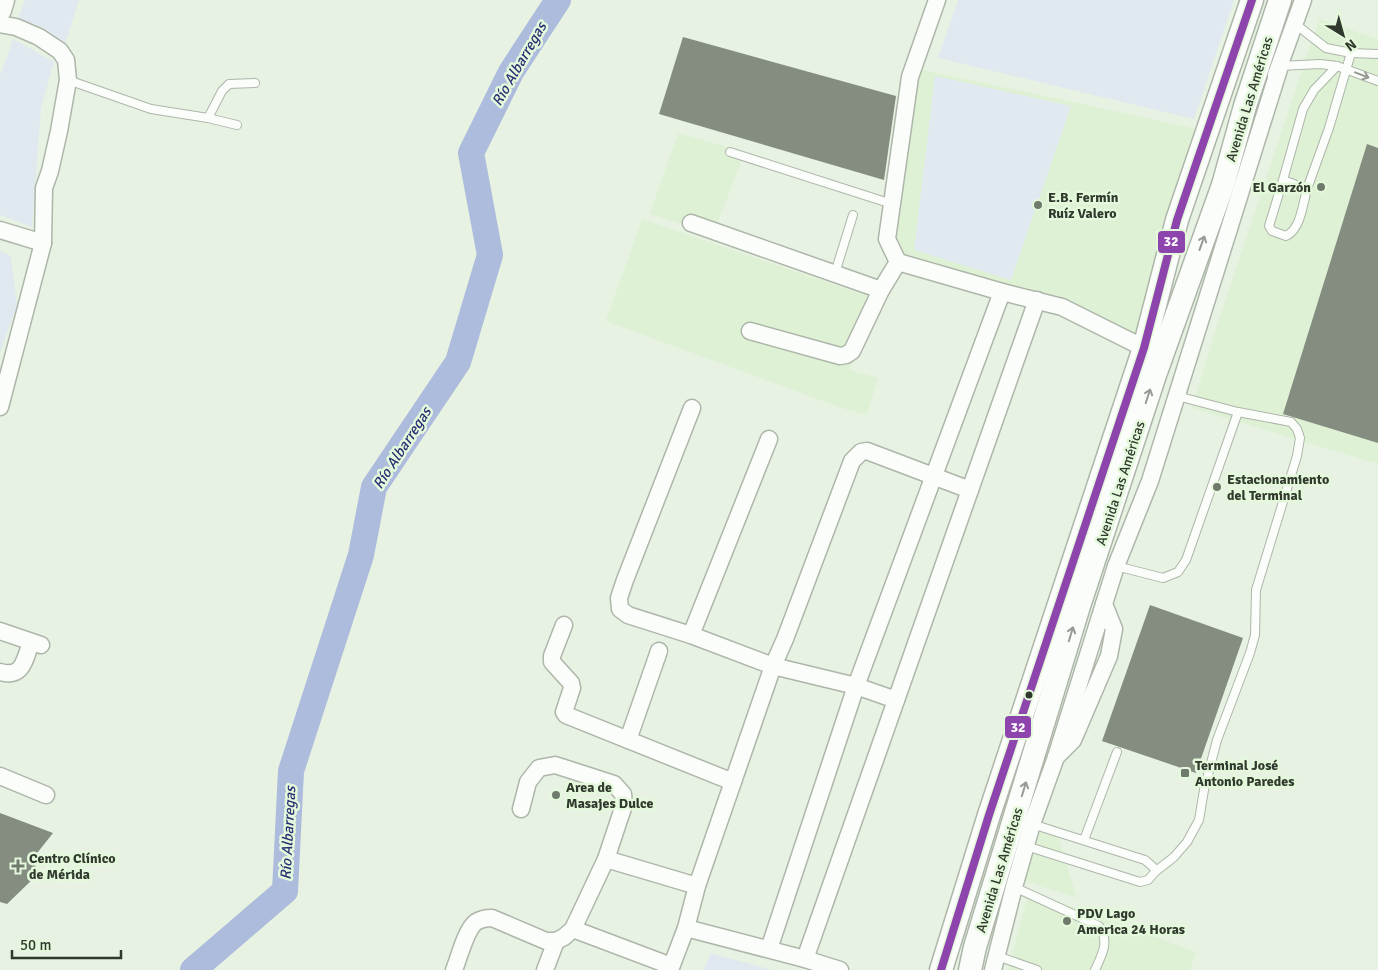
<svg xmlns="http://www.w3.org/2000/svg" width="1378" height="970" font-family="Signika,sans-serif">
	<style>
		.built { fill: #def1d5 }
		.green { fill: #e0e9ef }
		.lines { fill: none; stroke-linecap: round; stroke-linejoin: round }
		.river { stroke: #adbbdc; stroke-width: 26 }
		.building { fill: #858d81 }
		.lane-casing { stroke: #adb6a9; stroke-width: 10 }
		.street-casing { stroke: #adb6a9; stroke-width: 19 }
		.secondary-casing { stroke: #adb6a9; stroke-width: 25 }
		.lane { stroke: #fbfdfb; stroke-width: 8 }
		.street { stroke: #fbfdfb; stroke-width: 16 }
		.secondary { stroke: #fbfdfb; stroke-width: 22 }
		.bus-1-casing { stroke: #e4f9db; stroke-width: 11 }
		.bus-1 { stroke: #8e44ad; stroke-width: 8 }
		.oneway { stroke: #969b94 }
		.poi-dot { fill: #707a6c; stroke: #e4f9db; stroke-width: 2 }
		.bus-dot { fill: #30392d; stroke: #e4f9db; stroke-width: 2 }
		.labels { text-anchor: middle; stroke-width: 5; stroke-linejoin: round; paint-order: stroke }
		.street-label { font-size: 14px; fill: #30392d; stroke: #e4f9db }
		.poi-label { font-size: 14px; font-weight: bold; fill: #30392d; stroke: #e4f9db; text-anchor: start }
		.water-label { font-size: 15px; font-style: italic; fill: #283173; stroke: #e4f9db }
		.line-badge { stroke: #e4f9db; stroke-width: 2 }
		.badge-label { font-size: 14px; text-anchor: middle; font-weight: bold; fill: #fff }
	</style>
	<rect width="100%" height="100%" fill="#e7f2e2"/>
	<g class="built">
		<path d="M1319,19L1378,39V464L1192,408L1214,335Z"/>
		<path d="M921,70L1074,102L1201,130L1142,341L903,256L893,238Z"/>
		<path d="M678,133L745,152L713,234L650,214Z"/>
		<path d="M642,219L873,298L850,370L878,378L867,415L842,408L606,321Z"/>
		<path d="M1043,823L1055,826L1077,898L1025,881Z"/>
		<path d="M1029,891L1196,952L1190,970H1008Z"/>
	</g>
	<g class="green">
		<path d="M25,0H79L65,44L45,29L18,19Z"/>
		<path d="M958,0H1234L1194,119L938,58Z"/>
		<path d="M13,39L54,62L41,108L32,227L0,215V76Z"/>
		<path d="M935,76L1071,106L1011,280L914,250Z"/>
		<path d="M0,251L11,256L17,306L0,352Z"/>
		<path d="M710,953L772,970H704Z"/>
	</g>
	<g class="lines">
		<path class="river" d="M193,970L285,891L291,771L361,555L374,487L458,362L490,255L471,153L511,72L558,0"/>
	</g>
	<g class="building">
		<path d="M683,37L896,96L884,180L659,114Z"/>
		<path d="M1367,144L1378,148V443L1283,414Z"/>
		<path d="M1150,605L1243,638L1196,773L1102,741Z"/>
		<path d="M0,813L53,833L34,857L37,875L7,904L0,902Z"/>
	</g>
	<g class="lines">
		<g class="lane-casing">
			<g id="lane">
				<path d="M1294,23L1326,48L1351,53L1378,54"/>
				<path d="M1280,66L1320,64L1337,66L1378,81"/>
				<path d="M68,80L151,109L208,118L222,91L229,84L255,83"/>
				<path d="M208,118L237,125"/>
				<path d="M730,152L892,204"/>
				<path d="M1283,180L1307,189C1303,203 1301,229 1286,236L1272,231L1269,226Z"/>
				<path d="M1283,180L1303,109L1314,90L1337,66"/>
				<path d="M1307,189L1329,128L1351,53"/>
				<path d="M835,273L853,215"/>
				<path d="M1116,566L1163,578L1178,572L1186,560L1238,412"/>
				<path d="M1084,840L1117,752"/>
				<path d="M1026,846L1140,882L1148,880L1156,871L1152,866L1145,860L1032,824"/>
				<path d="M1156,871L1174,857L1187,842L1199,820L1204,790L1217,740L1250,653L1255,635L1256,590L1297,456L1300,438L1297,429L1291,422L1238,412L1177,396"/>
				<path d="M1014,887L1099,926C1110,941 1102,955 1095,970"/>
				<path d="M997,956L1037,970"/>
			</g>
		</g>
		<g class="street-casing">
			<g id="street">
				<path d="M937,0L910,77L887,239L898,262L1002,292L1062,307L1144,348"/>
				<path d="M0,24L16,27L39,37L60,51L66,60L68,80L59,131L50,171L44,188L43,243L0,407"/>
				<path d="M1276,75L1303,0"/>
				<path d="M691,223L881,290"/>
				<path d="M0,230L43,243"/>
				<path d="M750,331L840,356L846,355L852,351L881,290L898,262"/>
				<path d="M692,408L625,580L619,598L620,609L628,615L691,635L773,666L856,686L896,700"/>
				<path d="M970,490L1037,300"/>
				<path d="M564,625L552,656V662L571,683L572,688L564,712L566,715L733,782"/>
				<path d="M0,631L41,645"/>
				<path d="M691,635L769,439"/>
				<path d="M0,672C23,679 25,659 31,642"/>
				<path d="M628,740L659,651"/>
				<path d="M1056,757L1073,740L1109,656L1114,629L1104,604L1116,566L1150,481L1280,66"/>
				<path d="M0,776L46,795"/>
				<path d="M606,859L697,886"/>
				<path d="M686,928L805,959L840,970"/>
				<path d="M573,929L671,966"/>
				<path d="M769,949L856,686L1002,292"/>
				<path d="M454,970C459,958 466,929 476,922C481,919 487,918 492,918L546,941H556L564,937L573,929L606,859L624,805L623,794L614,784L555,765L539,768L528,782L521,809"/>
				<path d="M545,970L556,941"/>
				<path d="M670,970L686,928L697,886L773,666L785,639L852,461L861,452L867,451L970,490L805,959"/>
				<path d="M993,970L1014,887L1032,824L1056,757L1104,604"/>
			</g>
		</g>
		<g class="secondary-casing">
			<g id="secondary">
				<path d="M0,10L3,0"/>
				<path d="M941,970L989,815L1144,348L1177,220L1252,0"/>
				<path d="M970,970L975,947L1079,606L1155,375L1223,185L1245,106L1280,0"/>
			</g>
		</g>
		<use href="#lane" class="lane"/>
		<use href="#street" class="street"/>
		<use href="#secondary" class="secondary"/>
		<g class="bus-1-casing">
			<path id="bus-1" d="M941,970L989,815L1144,348L1177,220L1252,0"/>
		</g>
		<use href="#bus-1" class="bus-1"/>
	</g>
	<defs><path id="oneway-shaft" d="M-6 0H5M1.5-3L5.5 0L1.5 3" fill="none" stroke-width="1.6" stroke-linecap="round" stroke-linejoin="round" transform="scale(1.25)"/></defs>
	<g class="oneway">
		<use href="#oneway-shaft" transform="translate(1362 75) rotate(21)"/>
		<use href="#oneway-shaft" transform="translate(1202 243) rotate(-70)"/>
		<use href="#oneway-shaft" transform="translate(1148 396) rotate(-72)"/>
		<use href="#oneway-shaft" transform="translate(1071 634) rotate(-73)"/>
		<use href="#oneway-shaft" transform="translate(1024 789) rotate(-73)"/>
	</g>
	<g class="poi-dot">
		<circle cx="1321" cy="187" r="5"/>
		<circle cx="1038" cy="205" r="5"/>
		<circle cx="1217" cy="487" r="5"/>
		<rect x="1180" y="768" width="10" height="10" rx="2.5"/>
		<circle cx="556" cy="795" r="5"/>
		<path d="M15.5 858.5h5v5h5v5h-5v5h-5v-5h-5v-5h5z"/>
		<circle cx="1067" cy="921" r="5"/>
	</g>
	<circle class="bus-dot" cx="1029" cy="695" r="4.5"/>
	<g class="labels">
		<g class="street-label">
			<text transform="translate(1249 99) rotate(-73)" y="5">Avenida Las Américas</text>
			<text transform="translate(1120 483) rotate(-72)" y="5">Avenida Las Américas</text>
			<text transform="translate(999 870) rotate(-73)" y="5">Avenida Las Américas</text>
		</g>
		<g class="poi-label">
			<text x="1311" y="192" text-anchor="end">El Garzón</text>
			<text x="1048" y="202">E.B. Fermín<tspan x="1048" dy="16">Ruíz Valero</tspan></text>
			<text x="1227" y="484">Estacionamiento<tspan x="1227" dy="16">del Terminal</tspan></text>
			<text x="1195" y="770">Terminal José<tspan x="1195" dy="16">Antonio Paredes</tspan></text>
			<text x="566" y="792">Area de<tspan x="566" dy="16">Masajes Dulce</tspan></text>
			<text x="29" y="863">Centro Clínico<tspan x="29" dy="16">de Mérida</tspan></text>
			<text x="1077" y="918">PDV Lago<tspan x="1077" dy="16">America 24 Horas</tspan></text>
		</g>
		<g class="water-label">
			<text transform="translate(519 64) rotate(-60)" y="5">Río Albarregas</text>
			<text transform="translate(402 448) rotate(-57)" y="5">Río Albarregas</text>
			<text transform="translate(288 833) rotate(-87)" y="5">Río Albarregas</text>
		</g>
	</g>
	<g class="line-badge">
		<rect x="1157" y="230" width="29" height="24" rx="5" fill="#8e44ad"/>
		<rect x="1004" y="715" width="28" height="24" rx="5" fill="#8e44ad"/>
	</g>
	<g class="badge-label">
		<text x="1171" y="246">32</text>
		<text x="1018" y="732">32</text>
	</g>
	<g transform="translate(1343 35) rotate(143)" stroke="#e4f9db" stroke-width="4" paint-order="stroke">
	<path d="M0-4L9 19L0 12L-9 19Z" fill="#30392d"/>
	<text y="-8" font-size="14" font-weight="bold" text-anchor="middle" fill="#30392d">N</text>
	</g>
	<path d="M12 950v8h109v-8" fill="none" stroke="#30392d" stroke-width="2.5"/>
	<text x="20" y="950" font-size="15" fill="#30392d" stroke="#e4f9db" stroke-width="4" paint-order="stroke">50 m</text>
</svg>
